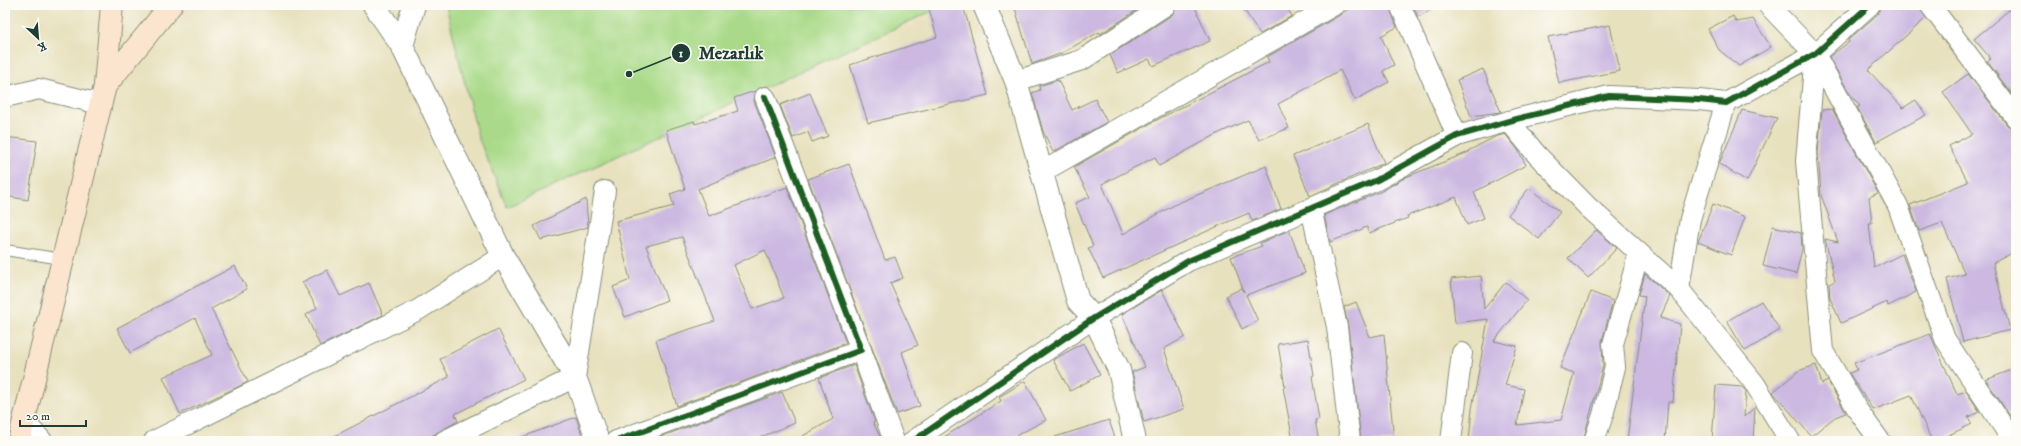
<svg xmlns="http://www.w3.org/2000/svg" width="2021" height="446" font-family="'IM FELL DW Pica',serif">
	<style>
		.green { fill: #aada89; stroke: #648c5e }
		.building { fill: #ccb8e1; fill-rule: evenodd }
		.lines { fill: none; stroke-linecap: round; stroke-linejoin: round }
		.service-casing { stroke: #848f79; stroke-width: 12 }
		.minor-casing { stroke: #848f79; stroke-width: 22 }
		.tertiary-casing { stroke: #848f79; stroke-width: 24 }
		.secondary-casing { stroke: #848f79; stroke-width: 24 }
		.service { stroke: #fff; stroke-width: 10 }
		.minor { stroke: #fff; stroke-width: 20 }
		.tertiary { stroke: #fff; stroke-width: 22 }
		.secondary { stroke: #fce5cf; stroke-width: 22 }
		.cycleway-casing { stroke: #fdfcf7; stroke-width: 8 }
		.cycleway { stroke: #1b5e20; stroke-width: 6 }
		.leader { fill: none; stroke: #1f3d34; stroke-width: 1.5 }
		.callout-dot { fill: #1f3d34; stroke: #fdfcf7; stroke-width: 1.5 }
		.mark-label { font-size: 12px; text-anchor: middle; font-weight: bold; fill: #fff }
		.callout-label { font-size: 18px; text-anchor: middle; font-weight: bold; fill: #1f3d34; stroke: #fdfcf7; stroke-width: 3; stroke-linejoin: round; paint-order: stroke }
	</style>
	<rect width="100%" height="100%" fill="#fdfcf7"/>
	<filter id="ink" filterUnits="userSpaceOnUse"><feTurbulence type="fractalNoise" baseFrequency=".025" numOctaves="2"/><feDisplacementMap in="SourceGraphic" scale="8" xChannelSelector="R" yChannelSelector="G"/><feConvolveMatrix kernelMatrix="1 2 1 2 8 2 1 2 1" color-interpolation-filters="sRGB"/></filter>
	<filter id="wash" filterUnits="userSpaceOnUse"><feTurbulence type="fractalNoise" baseFrequency=".012" numOctaves="4" result="noise"/><feDisplacementMap in="SourceGraphic" scale="16" xChannelSelector="R" yChannelSelector="G"/><feGaussianBlur stdDeviation="0.9" result="paint"/><feColorMatrix in="noise" values="0 0 0 0 0 0 0 0 0 0 0 0 0 0 0 0 0 1.4 0 .05"/><feComposite in="paint" operator="in"/></filter>
	<g filter="url(#wash)">
		<rect width="100%" height="100%" fill="#e8e1be"/>
		<path class="green" d="M447,5H945L507,207L478,137L447,10Z"/>
		<g id="blocks">
			<g class="building">
				<path d="M928,5H963L988,95L868,123L850,65L937,37Z"/>
				<path d="M1014,5H1145L1100,34L1099,32L1062,53L1032,64Z"/>
				<path d="M1177,5H1194L1210,41L1153,66L1149,59L1118,73L1110,55L1172,15Z"/>
				<path d="M1241,5H1285L1292,16L1260,34Z"/>
				<path d="M1353,5H1389L1397,27L1381,36L1394,65L1383,71L1389,82L1355,100L1340,70L1278,104L1289,128L1259,140L1248,120L1219,133L1159,166L1155,157L1102,184L1123,234L1176,204L1266,166L1281,209L1252,221L1249,213L1223,224L1103,278L1088,248L1093,246L1075,203L1090,197L1074,167L1153,122L1269,62L1267,57L1340,15Z"/>
				<path d="M1413,5H1440L1418,17Z"/>
				<path d="M1881,5H1919L1926,18L1868,70L1903,108L1916,100L1926,115L1876,142L1857,107L1860,106L1850,94L1829,57L1849,42L1848,40L1878,14Z"/>
				<path d="M2015,5H2016V99L1987,61L1991,59L1974,39Z"/>
				<path d="M1733,16L1736,22L1753,19L1771,47L1739,66L1719,50L1708,29Z"/>
				<path d="M1610,25L1620,71L1559,83L1548,37Z"/>
				<path d="M1483,69L1501,112L1471,116L1457,80Z"/>
				<path d="M1968,74L2007,125L2016,129V251L1993,263L2010,330L1963,342L1947,279L1965,274L1942,223L1919,231L1910,205L1968,182L1949,146L1972,134L1943,92Z"/>
				<path d="M1058,80L1072,110L1095,99L1107,122L1053,152L1043,131L1032,93L1040,90L1039,86Z"/>
				<path d="M755,91L754,101L776,157L698,189L709,216L787,187L846,343L677,406L656,340L715,321L682,237L646,246L667,300L625,317L613,287L630,280L616,221L674,206L670,194L685,189L666,130L694,121L695,124L738,111L734,98ZM765,250L784,298L752,309L734,265Z"/>
				<path d="M810,93L828,136L812,142L808,132L793,138L780,105Z"/>
				<path d="M1832,109L1878,193L1869,197L1872,223H1869L1874,268L1902,254L1916,292L1888,306L1887,302L1841,323L1830,298L1829,284L1835,281L1825,239L1838,242L1821,195L1818,152L1822,110Z"/>
				<path d="M1742,110L1777,118L1747,181L1719,164Z"/>
				<path d="M1368,124L1384,163L1310,196L1293,156Z"/>
				<path d="M1505,134L1518,150L1526,165L1474,192L1484,218L1467,225L1456,197L1407,216L1408,218L1369,233L1367,227L1330,242L1324,215L1382,191L1406,177L1469,152L1468,151L1495,137Z"/>
				<path d="M5,137L37,141L28,200L5,196Z"/>
				<path d="M849,164L885,260L895,257L903,278L890,283L918,345L902,352L920,406L897,414L808,179Z"/>
				<path d="M1529,188L1560,212L1539,239L1508,215Z"/>
				<path d="M586,199L588,227L541,240L534,226Z"/>
				<path d="M1713,204L1745,217L1731,255L1698,242Z"/>
				<path d="M1773,226L1801,233L1802,249L1796,274L1763,266Z"/>
				<path d="M1289,230L1305,273L1246,295L1258,321L1242,329L1226,296L1242,288L1244,292L1231,257L1262,246L1260,243Z"/>
				<path d="M1596,230L1617,248L1588,278L1568,258Z"/>
				<path d="M235,266L247,289L211,309L248,382L180,414L163,377L212,355L195,318L130,353L117,328Z"/>
				<path d="M327,270L340,296L369,283L383,315L320,346L306,315L317,308L302,282Z"/>
				<path d="M1645,274L1670,296L1660,318L1680,324L1673,402H1668L1665,441H1627L1645,296L1639,295Z"/>
				<path d="M1481,276L1484,309L1506,282L1527,300L1494,341L1517,346L1505,385L1524,389L1517,425L1561,420L1574,373L1560,368L1591,292L1613,301L1602,341L1603,366L1583,441H1469L1472,409L1488,319L1455,323L1451,279Z"/>
				<path d="M1162,290L1185,337L1164,349L1184,409L1144,422L1132,372L1145,367L1122,314Z"/>
				<path d="M1761,301L1780,330L1745,351L1727,321Z"/>
				<path d="M1356,302L1370,337L1384,334L1394,441H1361L1348,326L1344,307Z"/>
				<path d="M498,329L524,379L455,414L458,421L423,441H325L449,377L440,359Z"/>
				<path d="M1930,334L1957,394L1966,391L1980,412L1968,417L1972,424L1936,441H1932L1911,395L1873,410L1849,373L1857,370L1854,363Z"/>
				<path d="M1308,339L1314,376L1312,377L1319,419L1315,420L1319,441H1293L1283,387H1285L1278,344Z"/>
				<path d="M1083,343L1100,375L1070,391L1053,360Z"/>
				<path d="M854,365L875,422H873L882,441H794L833,419L819,378Z"/>
				<path d="M1816,365L1822,384L1828,381L1846,413L1835,417L1811,436L1773,392L1798,371Z"/>
				<path d="M2016,368V425L1986,380Z"/>
				<path d="M1025,381L1046,420L1006,441H938L1001,401L999,397Z"/>
				<path d="M1716,385L1742,387L1746,391L1744,417L1755,407L1753,441H1712Z"/>
				<path d="M782,392L795,423L751,441H649Z"/>
				<path d="M576,417L584,441H517V439Z"/>
				<path d="M1109,420L1116,441H1056L1055,437Z"/>
			</g>
		</g>
	</g>
	<g filter="url(#ink)">
		<use href="#blocks" fill-opacity="0" stroke="#848f79" stroke-width="1"/>
		<g class="lines">
			<g class="service-casing">
				<path id="service" d="M5,250L62,259"/>
			</g>
			<g class="minor-casing">
				<g id="minor">
					<path d="M1400,5L1457,136"/>
					<path d="M1768,5L1815,54L1806,161L1823,351L1859,412L1880,441"/>
					<path d="M1930,5L2016,118"/>
					<path d="M1815,54L1898,206L1945,339L2013,441"/>
					<path d="M1016,81L1082,60L1166,5"/>
					<path d="M5,97L39,89L100,104"/>
					<path d="M1509,121L1537,155L1588,207L1679,289L1755,384L1790,441"/>
					<path d="M1042,172L1334,5"/>
					<path d="M1311,208L1337,327L1350,441"/>
					<path d="M1679,289L1690,219L1726,103"/>
					<path d="M861,350L894,441"/>
					<path d="M154,441L418,310L503,256"/>
					<path d="M444,441L575,377L605,191"/>
					<path d="M616,441L861,350L765,97"/>
					<path d="M913,441L1094,318L1188,261L1377,180L1457,136L1516,119L1609,96L1699,100L1726,103L1815,54L1870,5"/>
					<path d="M1451,441L1462,353"/>
					<path d="M1594,441L1603,415L1615,367L1613,344L1639,253"/>
				</g>
			</g>
			<g class="tertiary-casing">
				<g id="tertiary">
					<path d="M374,5L402,46"/>
					<path d="M414,5L402,46L503,256L575,377L598,441"/>
					<path d="M984,5L1016,81L1078,301L1094,318L1119,370L1135,441"/>
					<path d="M24,423L41,441"/>
				</g>
			</g>
			<g class="secondary-casing">
				<g id="secondary">
					<path d="M105,86L171,5"/>
					<path d="M19,441L105,86L112,5"/>
				</g>
			</g>
			<use href="#service" class="service"/>
			<use href="#minor" class="minor"/>
			<use href="#tertiary" class="tertiary"/>
			<use href="#secondary" class="secondary"/>
			<g class="cycleway-casing">
				<g id="cycleway">
					<path d="M616,441L861,350L765,97"/>
					<path d="M913,441L1094,318L1188,261L1377,180L1457,136L1516,119L1609,96L1699,100L1726,103L1815,54L1870,5"/>
				</g>
			</g>
			<use href="#cycleway" class="cycleway"/>
		</g>
	</g>
	<path class="leader" d="M629 74L681 53"/>
	<g class="callout-dot">
		<circle cx="629" cy="74" r="4"/>
		<circle cx="681" cy="53" r="10"/>
	</g>
	<g class="mark-label">
		<text x="681" y="57">1</text>
	</g>
	<g class="callout-label">
		<text x="731" y="59">Mezarlık</text>
	</g>
	<rect width="2021" height="446" fill="none" stroke="#fdfcf7" stroke-width="20"/>
	<g transform="translate(38 38) rotate(154)" stroke="#fdfcf7" stroke-width="3" paint-order="stroke">
	<path d="M0-3L7 15L0 10L-7 15Z" fill="#1f3d34"/>
	<text y="-6" font-size="11" font-weight="bold" text-anchor="middle" fill="#1f3d34">K</text>
	</g>
	<path d="M20 420v6h66v-6" fill="none" stroke="#1f3d34" stroke-width="2"/>
	<text x="26" y="420" font-size="12" fill="#1f3d34" stroke="#fdfcf7" stroke-width="3" paint-order="stroke">20 m</text>
</svg>
